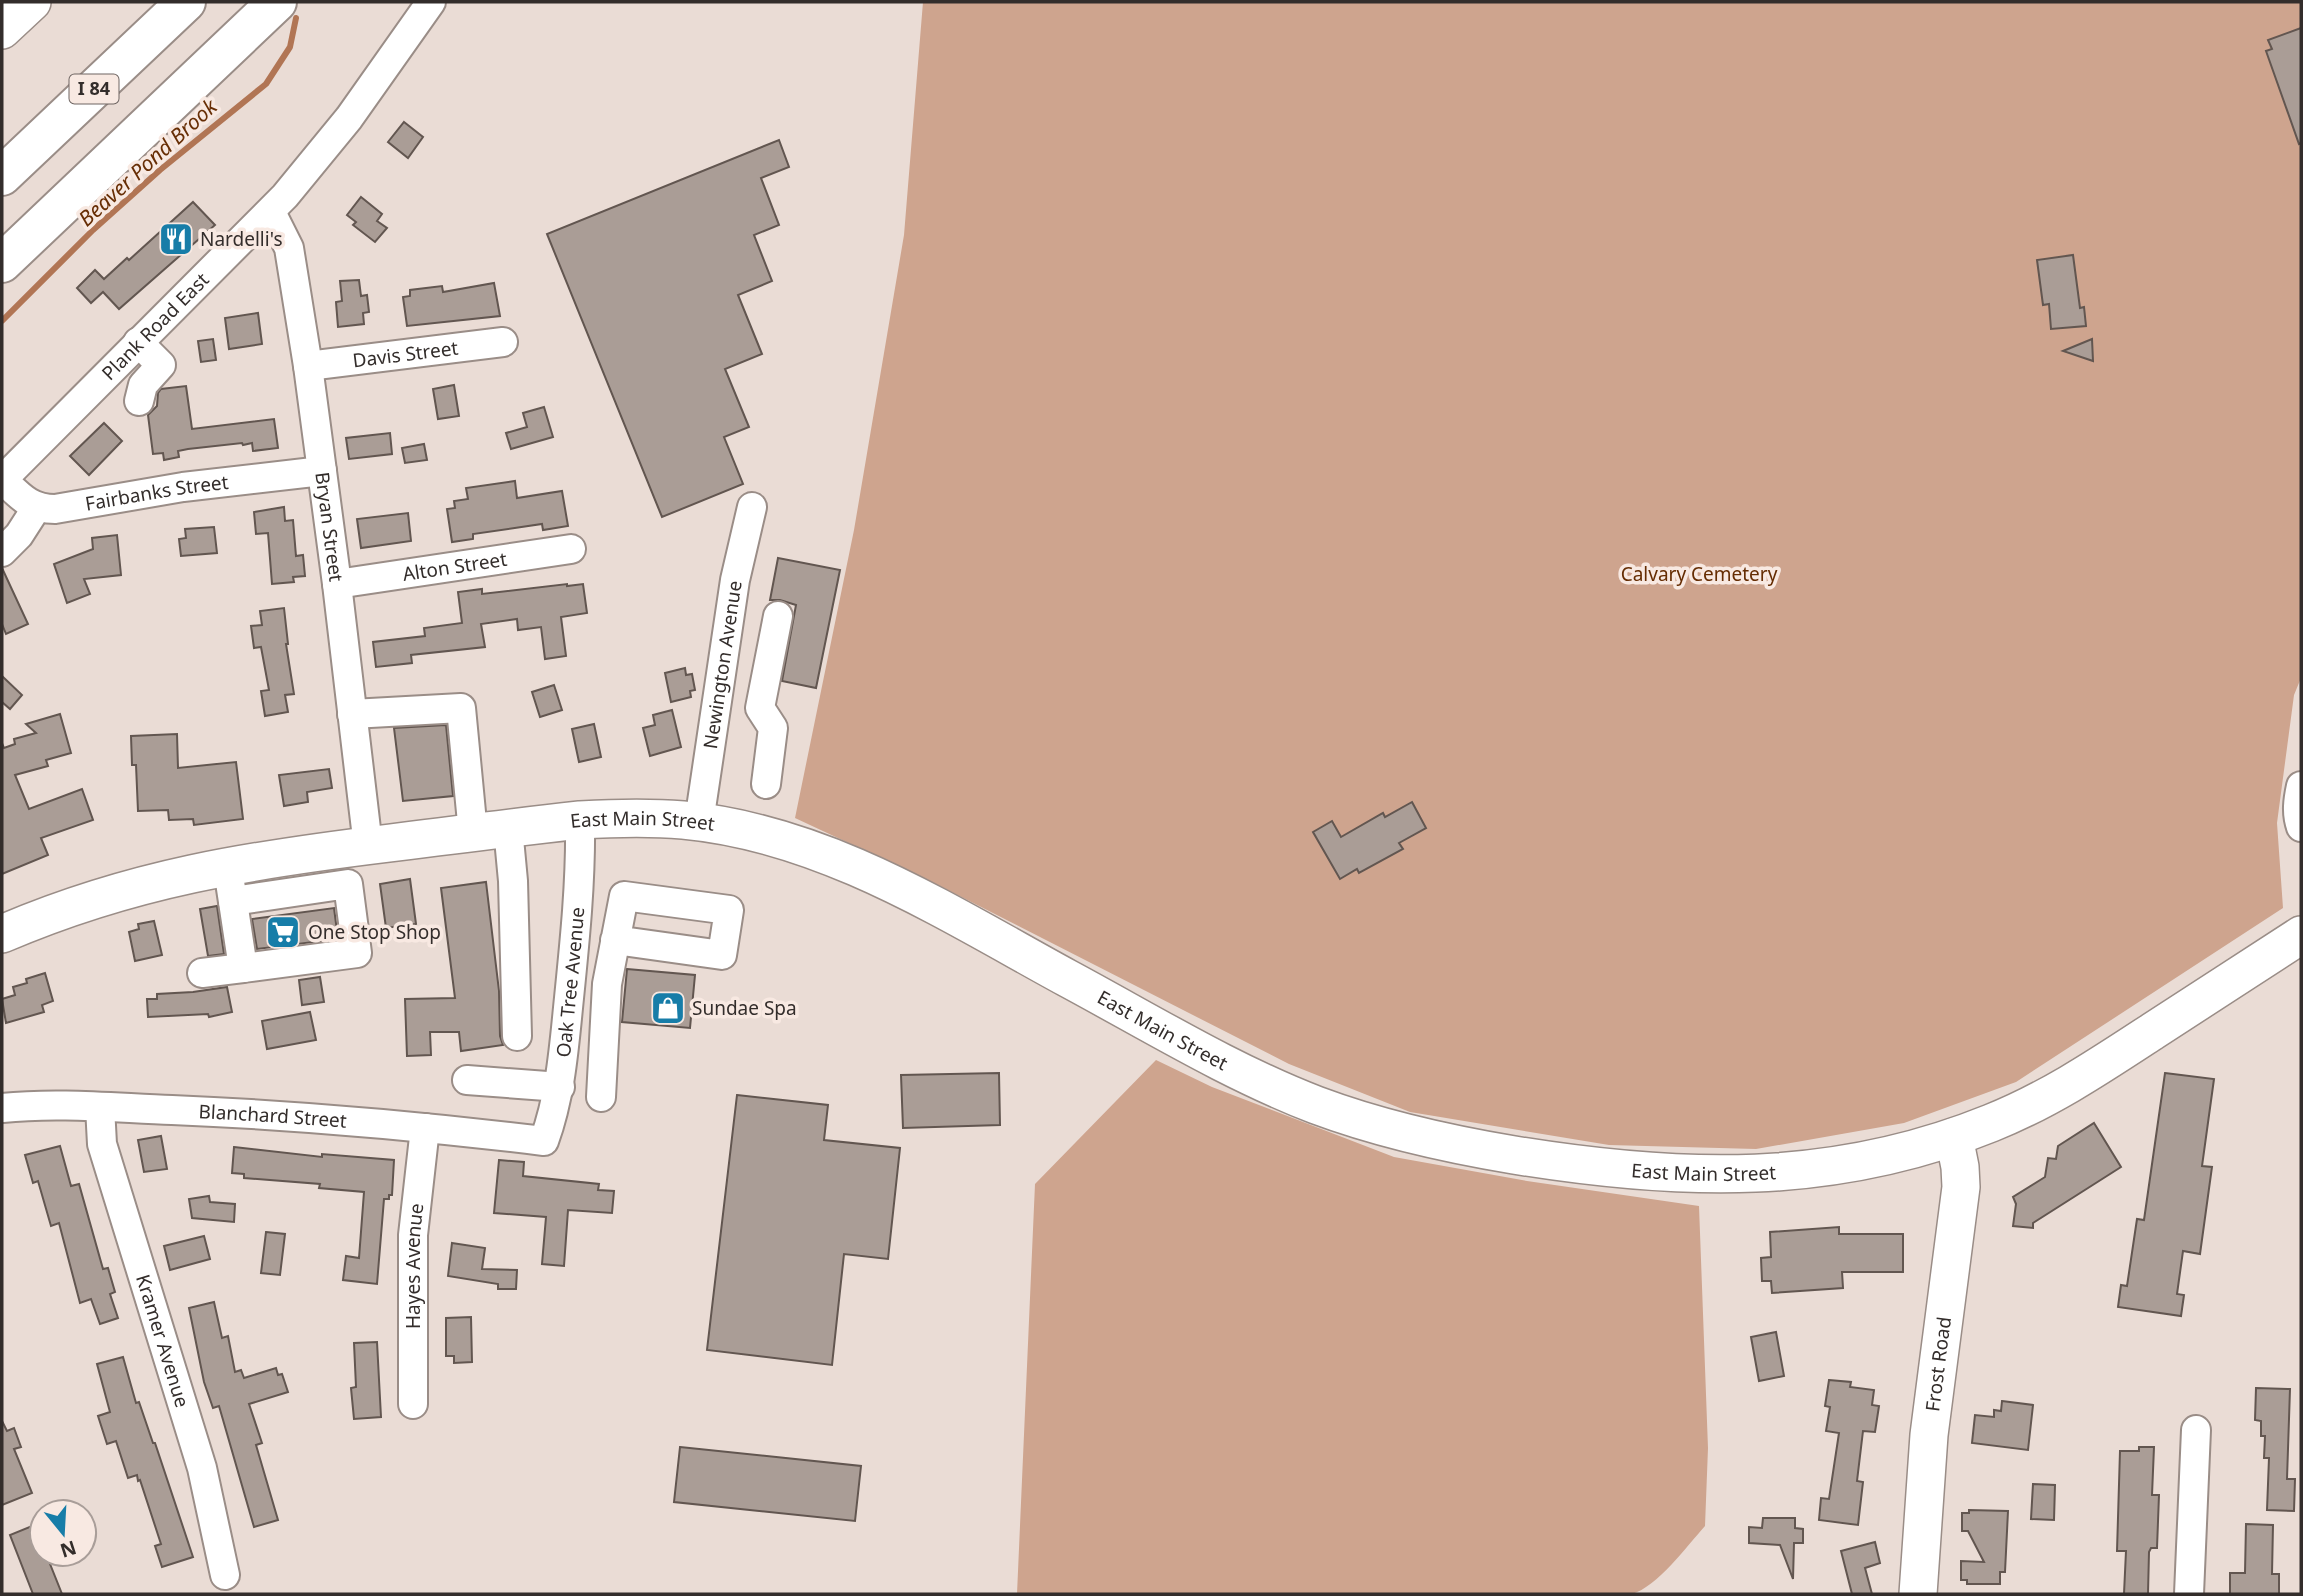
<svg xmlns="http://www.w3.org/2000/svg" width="2303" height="1596" font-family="'Noto Sans',sans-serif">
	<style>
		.green { fill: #cea48e }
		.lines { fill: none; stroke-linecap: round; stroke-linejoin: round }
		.stream { stroke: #b17554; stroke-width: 6 }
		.building { fill: #aa9d96; stroke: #625650; stroke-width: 2 }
		.minor-casing { stroke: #9a8d87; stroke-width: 32 }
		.major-casing { stroke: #9a8d87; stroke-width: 40 }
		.highway-casing { stroke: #9a8d87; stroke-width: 42 }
		.minor { stroke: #fff; stroke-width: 28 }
		.major { stroke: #fff; stroke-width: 37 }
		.highway { stroke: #fff; stroke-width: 38 }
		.labels { text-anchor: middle; stroke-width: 7; stroke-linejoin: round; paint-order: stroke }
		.shield { fill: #f8e9e2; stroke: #6e6562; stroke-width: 2 }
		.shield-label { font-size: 18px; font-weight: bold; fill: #332d2b }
		.poi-label { font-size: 19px; fill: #332d2b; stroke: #f8e9e2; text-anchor: start }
		.street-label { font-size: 19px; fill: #332d2b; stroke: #f8e9e2 }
		.park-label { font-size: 19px; fill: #652c02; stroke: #f8e9e2 }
		.water-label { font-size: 21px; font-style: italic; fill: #672e05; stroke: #f8e9e2 }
	</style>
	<rect width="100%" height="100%" fill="#eadcd5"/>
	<g class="green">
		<path d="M923,2H2301V678L2294,695L2277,823L2283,908L2016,1082L1904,1123L1756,1149L1609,1145L1410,1112L1289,1064L928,880L795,818L854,530L904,235Z"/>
		<path d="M1156,1060L1212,1087L1394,1157L1527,1181L1699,1206L1708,1448L1705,1526C1687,1546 1657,1587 1632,1594H1017L1035,1184Z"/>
	</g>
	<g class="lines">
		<path class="stream" d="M2,321L93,230L160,170L266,84L290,47L296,18"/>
	</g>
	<g class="building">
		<path d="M2301,28V143L2299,144L2266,51L2272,49L2268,40Z"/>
		<path d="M404,122L423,137L408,158L388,142Z"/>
		<path d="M779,140L789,167L761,178L779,225L754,235L772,281L738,295L762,354L725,369L749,427L724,437L743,484L662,517L547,234Z"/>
		<path d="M361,197L382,214L377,221L387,228L375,242L353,225L356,222L347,215Z"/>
		<path d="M193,202L215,225L119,309L103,292L91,303L77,288L95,270L104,279L127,258L129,260Z"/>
		<path d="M2073,255L2080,308L2084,307L2086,326L2051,329L2049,304L2043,305L2037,260Z"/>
		<path d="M359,280L361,296L367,295L369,312L363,313L364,324L338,327L336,302L342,301L340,281Z"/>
		<path d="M494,283L500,316L407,326L403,297L410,296V290L442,286L443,292Z"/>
		<path d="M258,313L262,344L229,349L225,318Z"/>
		<path d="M213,339L216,360L201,362L198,341Z"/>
		<path d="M2092,339L2093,361L2063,351Z"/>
		<path d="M454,385L459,416L438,419L433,389Z"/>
		<path d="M186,386L192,429L274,419L278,448L253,451L252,443L243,445L242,443L188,449L178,451L179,457L164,460L163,453L153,454L148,415L157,406L158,393L161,389Z"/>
		<path d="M544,407L553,437L511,449L506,433L527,427L523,413Z"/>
		<path d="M104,423L122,441L89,475L70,456Z"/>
		<path d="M390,433L392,454L349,459L346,438Z"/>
		<path d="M424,444L427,460L405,463L402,448Z"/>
		<path d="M515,481L517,498L562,491L568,526L543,530L542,524L473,534V539L452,542L447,509L455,508L454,501L468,499L466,488Z"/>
		<path d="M284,507L285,521L293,520L296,556L303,555L305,576L293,577L294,582L272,584L268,533L256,534L254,512Z"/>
		<path d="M408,513L411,541L361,548L357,519Z"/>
		<path d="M214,527L217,553L181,556L179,539L186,538L185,529Z"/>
		<path d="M117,535L121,575L84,579L90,594L67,603L54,564L93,549L92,538Z"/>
		<path d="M778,558L840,570L816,688L782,681L796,605L780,600H770Z"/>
		<path d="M2,568L28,624L6,634L2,624Z"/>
		<path d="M567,584V586L583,584L587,613L561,617L566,656L545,659L541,627L518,630L517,619L481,624L485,647L411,655L412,663L376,667L373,642L425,636L424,628L462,623L458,592L482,589V594Z"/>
		<path d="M284,608L288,644H286L294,694L285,695L288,712L265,716L261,691L269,690L261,647L254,648L251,626L262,625L260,611Z"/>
		<path d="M685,668L686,675L692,674L695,690L690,691L691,697L671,702L665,673Z"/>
		<path d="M2,676L22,695L10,709L2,702Z"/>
		<path d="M554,685L562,710L540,717L532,692Z"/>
		<path d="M672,710L681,747L650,756L643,728L655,725L653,715Z"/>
		<path d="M60,714L71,753L46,760L48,766L15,775L29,809L82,789L93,820L41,838L48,855L2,874V743L4,748L15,744L14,739L36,733L26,724Z"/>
		<path d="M594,724L601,757L579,762L572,729Z"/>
		<path d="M446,725L453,796L403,801L394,728Z"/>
		<path d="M177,734L178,768L236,762L243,819L194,825L193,819L169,820L168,810L138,811L136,765H132L131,736Z"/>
		<path d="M329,769L332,788L307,792L308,802L284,806L279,775Z"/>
		<path d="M1412,802L1426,828L1399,843L1403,849L1359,873L1357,869L1340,879L1313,832L1332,821L1341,837L1383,813L1385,817Z"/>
		<path d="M410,879L416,924L386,928L380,884Z"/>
		<path d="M486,882L499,991L500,1036L503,1045L461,1051L459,1032H430L431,1055L407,1056L405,999L455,998L441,888Z"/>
		<path d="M217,906L224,954L208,956L200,909Z"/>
		<path d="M334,908L338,939L257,949L252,919Z"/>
		<path d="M154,921L162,955L135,961L129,932L139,929L138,924Z"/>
		<path d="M627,969L695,975L690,1028L622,1022Z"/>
		<path d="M45,973L53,1001L42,1005L44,1012L6,1023L2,999L15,995L13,987L27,983L26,979Z"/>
		<path d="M320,977L324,1002L302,1005L299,980Z"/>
		<path d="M227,987L232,1012L209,1017L208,1014L148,1017L147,999H157V994L193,992Z"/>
		<path d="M310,1012L316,1040L267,1049L262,1021Z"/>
		<path d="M999,1073L1000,1125L903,1128L901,1075Z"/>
		<path d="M2165,1073L2214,1079L2202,1166L2212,1167L2200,1254L2183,1251L2177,1294L2184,1295L2181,1316L2118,1307L2121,1285L2127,1286L2137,1219L2144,1220Z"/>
		<path d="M737,1095L828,1105L824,1140L900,1148L888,1259L844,1254L832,1365L707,1350Z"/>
		<path d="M2094,1123L2121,1167L2033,1223V1228L2013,1226L2016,1204L2013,1197L2045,1177L2048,1158L2056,1159L2058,1146Z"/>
		<path d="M161,1136L167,1169L144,1172L138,1140Z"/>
		<path d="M60,1146L71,1186L79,1184L103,1269L108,1268L115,1292L110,1294L118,1318L100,1324L91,1299L80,1303L59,1223L51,1226L38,1181L33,1183L25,1155Z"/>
		<path d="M234,1147L322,1157V1154L394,1160L392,1195H389V1199H384L377,1284L343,1280L346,1256L359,1258L364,1192L319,1188L320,1184L244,1178V1174L232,1173Z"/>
		<path d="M499,1160L524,1162L523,1176L599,1184L598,1190L614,1191L612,1213L568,1210L564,1266L542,1264L546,1217L494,1213Z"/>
		<path d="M209,1196L210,1202L235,1204L234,1222L192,1218L189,1199Z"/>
		<path d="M1839,1227V1234H1903V1272H1842L1843,1288L1772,1293L1771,1281H1762L1761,1258L1771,1257L1770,1232Z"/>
		<path d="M266,1232L285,1234L280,1275L261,1273Z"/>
		<path d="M204,1236L210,1259L170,1270L164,1246Z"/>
		<path d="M452,1243L485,1248L482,1269L517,1270L516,1289H498V1284L448,1276Z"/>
		<path d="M214,1302L222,1338L228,1336L235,1372L241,1370L244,1378L276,1368L278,1375L282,1374L288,1392L249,1404L262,1443L256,1445L278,1520L254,1527L219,1406L213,1408L204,1382L189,1308Z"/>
		<path d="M471,1317L472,1362L454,1363V1356H446V1318Z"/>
		<path d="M1776,1332L1784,1376L1759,1381L1751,1337Z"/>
		<path d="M377,1342L381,1417L354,1419L351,1388L356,1387L354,1343Z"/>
		<path d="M123,1357L136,1403L139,1402L153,1443H155L193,1557L162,1567L155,1546L161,1544L140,1480L138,1481L137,1475L128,1478L116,1441L107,1444L98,1416L110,1412L97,1364Z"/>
		<path d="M1829,1380L1851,1382L1850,1387L1874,1390L1872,1405L1879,1406L1875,1432L1863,1431L1857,1481L1863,1482L1858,1525L1819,1520L1821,1498L1829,1499L1839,1433L1826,1431L1830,1407L1825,1406Z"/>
		<path d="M2256,1388L2290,1389L2287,1479H2295L2294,1511L2267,1510L2269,1458H2264L2265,1436H2261V1421L2255,1420Z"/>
		<path d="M2002,1401L2033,1405L2028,1450L1972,1443L1975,1415L1994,1417V1410L2001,1411Z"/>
		<path d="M2,1421L7,1431L14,1428L21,1447L14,1449L32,1493L2,1505Z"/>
		<path d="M680,1447L861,1466L855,1521L674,1502Z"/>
		<path d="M2139,1447H2154L2152,1495H2159L2157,1548H2151L2149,1552L2148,1594H2124L2126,1551H2117L2120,1451H2139Z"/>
		<path d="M2033,1484L2055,1485L2054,1520L2031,1519Z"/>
		<path d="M1969,1510L2008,1511L2005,1572H2000V1584H1967V1580H1961V1561L1984,1562L1968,1531H1962V1513H1969Z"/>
		<path d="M1763,1518H1795V1528L1803,1529V1543H1794L1793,1579L1780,1545L1749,1543V1527L1762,1528Z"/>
		<path d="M42,1522V1554H46L62,1594H33L10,1535Z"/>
		<path d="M2246,1524L2273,1525L2272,1574H2279V1594H2230V1573H2245Z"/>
		<path d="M1875,1542L1880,1563L1865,1568L1872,1594H1852L1841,1551Z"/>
	</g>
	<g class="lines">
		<g class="minor-casing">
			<g id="minor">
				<path id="s1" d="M271,212L289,248L308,366L337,584L368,846"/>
				<path d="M138,342L161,365L143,385L139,401"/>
				<path id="s2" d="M308,366L503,342"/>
				<path id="s3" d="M2,479C20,496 30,509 55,509L183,487L322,471"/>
				<path id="s4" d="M2,480L285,196L349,118L431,2"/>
				<path d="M2,552L19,535L37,507"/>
				<path id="s5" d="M337,584L571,549"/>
				<path d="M352,714L461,708L473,833"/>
				<path d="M766,784L773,728L760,708L778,616"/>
				<path d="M2301,786C2298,800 2296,813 2301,827"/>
				<path id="s6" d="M699,822L735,580L752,507"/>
				<path d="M508,828L513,881L517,1036"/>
				<path d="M233,901L348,884L357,953L243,968"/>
				<path d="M202,973L243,968L230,882"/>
				<path d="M467,1080L560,1087"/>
				<path d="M601,1097L607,984L624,896L729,910L722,955L615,940"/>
				<path id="s7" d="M100,1107L102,1144L202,1468L225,1575"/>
				<path id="s8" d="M2,1108C58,1102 116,1108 172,1110C296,1115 420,1126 544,1141C561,1094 564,1047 569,998C575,939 581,880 580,820"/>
				<path id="s9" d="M413,1404V1235L425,1128"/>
				<path d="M2189,1594L2196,1430"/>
			</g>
		</g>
		<g class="major-casing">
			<g id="major">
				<path d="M2,30L32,2"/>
				<path id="s10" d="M2,934C132,878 250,860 390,843C453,835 517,827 580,820C615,818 648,817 683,820C824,833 946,912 1067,978C1149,1022 1230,1072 1316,1105C1380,1129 1448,1144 1514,1155C1680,1182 1833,1187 1991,1123C2049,1100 2101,1065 2153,1031C2202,999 2252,967 2301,935"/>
				<path id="s11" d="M1918,1594L1929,1435L1961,1187L1960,1167L1954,1137"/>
			</g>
		</g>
		<g class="highway-casing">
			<g id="highway">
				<path d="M2,176L186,2"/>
				<path d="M2,263L277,2"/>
			</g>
		</g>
		<use href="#minor" class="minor"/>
		<use href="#major" class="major"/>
		<use href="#highway" class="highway"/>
	</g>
	<defs>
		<g id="restaurant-square" transform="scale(1.75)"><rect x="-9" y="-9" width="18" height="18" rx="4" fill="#177da8" stroke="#f8e9e2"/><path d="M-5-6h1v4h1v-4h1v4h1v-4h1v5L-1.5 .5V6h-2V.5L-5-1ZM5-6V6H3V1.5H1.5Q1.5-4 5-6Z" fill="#fff"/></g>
		<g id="supermarket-square" transform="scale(1.75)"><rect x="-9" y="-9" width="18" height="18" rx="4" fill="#177da8" stroke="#f8e9e2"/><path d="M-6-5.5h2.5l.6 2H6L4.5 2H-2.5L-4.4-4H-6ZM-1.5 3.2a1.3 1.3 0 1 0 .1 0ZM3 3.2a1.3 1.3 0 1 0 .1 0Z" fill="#fff"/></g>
		<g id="shop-square" transform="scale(1.75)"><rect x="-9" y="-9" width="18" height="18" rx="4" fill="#177da8" stroke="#f8e9e2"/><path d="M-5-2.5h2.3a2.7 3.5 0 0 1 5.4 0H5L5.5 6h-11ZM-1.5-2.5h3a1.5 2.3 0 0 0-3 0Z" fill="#fff"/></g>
	</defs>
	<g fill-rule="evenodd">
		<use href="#restaurant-square" x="176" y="239"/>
		<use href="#supermarket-square" x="283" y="932"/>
		<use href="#shop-square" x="668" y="1008"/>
	</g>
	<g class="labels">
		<rect class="shield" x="69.5" y="74.5" width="49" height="29" rx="5"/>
		<g class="shield-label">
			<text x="94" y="95">I 84</text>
		</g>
		<g class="poi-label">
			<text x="200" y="246">Nardelli's</text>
			<text x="308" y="939">One Stop Shop</text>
			<text x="692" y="1015">Sundae Spa</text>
		</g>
		<g class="street-label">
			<text dy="7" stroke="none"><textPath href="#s4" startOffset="217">Plank Road East</textPath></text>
			<text dy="7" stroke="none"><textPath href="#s2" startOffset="98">Davis Street</textPath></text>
			<text dy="7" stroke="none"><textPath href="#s3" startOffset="166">Fairbanks Street</textPath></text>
			<text dy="7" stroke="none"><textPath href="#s1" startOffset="322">Bryan Street</textPath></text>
			<text dy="7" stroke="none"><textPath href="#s5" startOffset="119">Alton Street</textPath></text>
			<text dy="7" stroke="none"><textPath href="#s6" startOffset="159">Newington Avenue</textPath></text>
			<text dy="7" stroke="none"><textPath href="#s10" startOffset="654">East Main Street</textPath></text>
			<text dy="7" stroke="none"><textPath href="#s8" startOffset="705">Oak Tree Avenue</textPath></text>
			<text dy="7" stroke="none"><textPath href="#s10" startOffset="1222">East Main Street</textPath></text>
			<text dy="7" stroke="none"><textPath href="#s8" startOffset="271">Blanchard Street</textPath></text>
			<text dy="7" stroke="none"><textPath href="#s10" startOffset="1788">East Main Street</textPath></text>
			<text dy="7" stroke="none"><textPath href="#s9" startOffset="138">Hayes Avenue</textPath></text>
			<text dy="7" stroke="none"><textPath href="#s7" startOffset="243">Kramer Avenue</textPath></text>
			<text dy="7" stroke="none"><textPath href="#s11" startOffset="231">Frost Road</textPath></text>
		</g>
		<g class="park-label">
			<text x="1699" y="581">Calvary Cemetery</text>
		</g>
		<g class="water-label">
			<text transform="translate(148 163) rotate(-42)" y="7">Beaver Pond Brook</text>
		</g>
	</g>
	<rect width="2303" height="1596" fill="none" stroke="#332d2b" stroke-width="7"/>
	<g transform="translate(63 1533) rotate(162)"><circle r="33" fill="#f8e9e2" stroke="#a99e99" stroke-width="2"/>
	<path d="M0-5L12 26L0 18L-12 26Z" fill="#177da8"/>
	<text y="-10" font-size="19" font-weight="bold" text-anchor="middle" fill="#332d2b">N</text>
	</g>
</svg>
